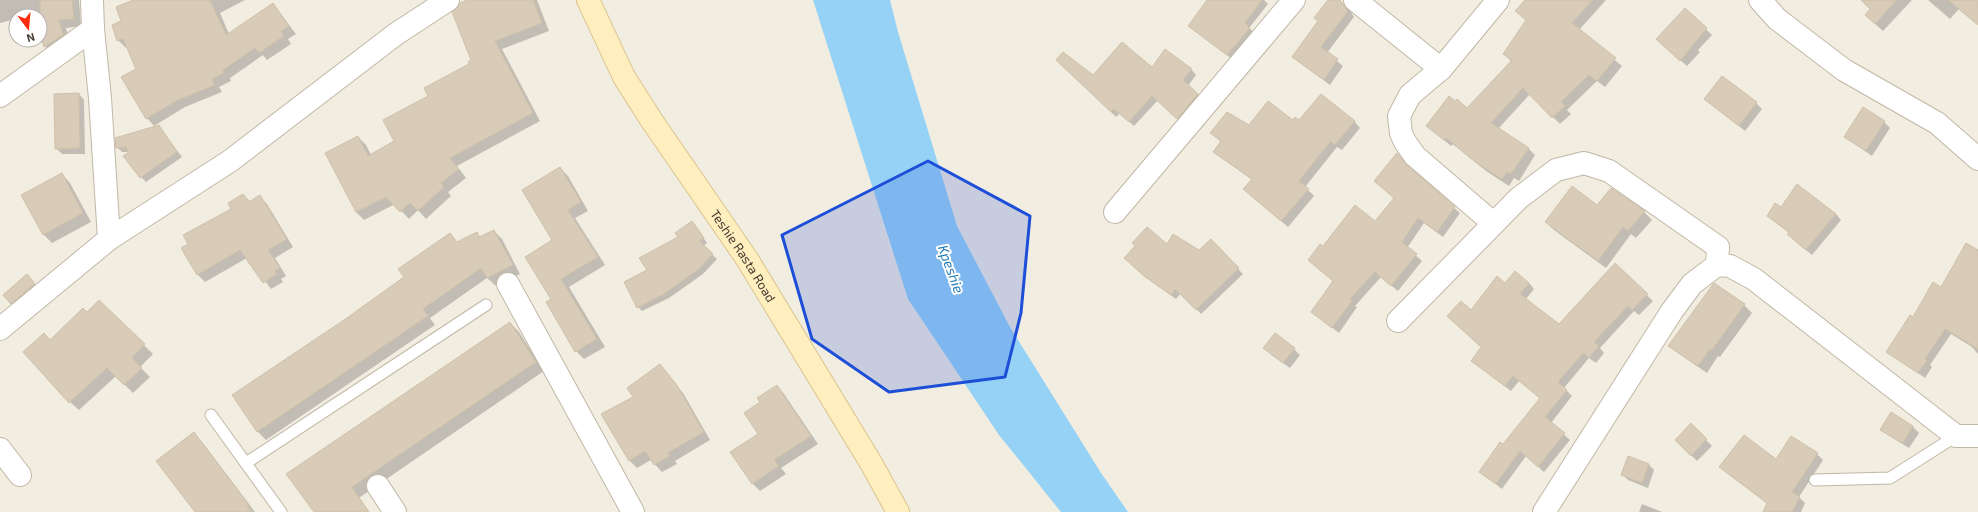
<svg xmlns="http://www.w3.org/2000/svg" width="1978" height="512" font-family="'Exo 2',sans-serif">
	<style>
		.water { fill: #96d1f6 }
		.shadow { fill: #0003 }
		.building { fill: #d8cbb8; stroke: #d0c0a8 }
		.lines { fill: none; stroke-linecap: round; stroke-linejoin: round }
		.service-casing { stroke: #c1b7a6; stroke-width: 13 }
		.minor-casing { stroke: #c1b7a6; stroke-width: 24 }
		.secondary-casing { stroke: #dac48e; stroke-width: 24 }
		.service { stroke: #fff; stroke-width: 11 }
		.minor { stroke: #fff; stroke-width: 22 }
		.secondary { stroke: #ffeebe; stroke-width: 22 }
		.marked { fill: #1d4ed8; fill-opacity: 0.2; stroke: #1d4ed8; stroke-width: 3; stroke-linejoin: round }
		.labels { text-anchor: middle; stroke-width: 4; stroke-linejoin: round; paint-order: stroke }
		.street-label { font-size: 13px; fill: #443c32; stroke: #fff }
		.water-label { font-size: 14px; font-style: italic; fill: #237cb8; stroke: #fff }
	</style>
	<rect width="100%" height="100%" fill="#f2ede1"/>
	<path class="water" d="M813,0H890L898,32L957,226L1010,327L1101,473L1128,512H1061L999,435L908,299Z"/>
	<g class="shadow">
		<path d="M0,0H79L81,26L66,28L70,43L52,53L45,46L40,31V16H35L34,14L16,16V19L0,23Z"/>
		<path d="M136,0H245L220,13L229,34L273,4L296,34L288,39L291,44L267,60L263,55L230,78L231,81L219,87L222,92L185,107L154,126L147,118L137,69L128,47L126,48L118,40L123,22Z"/>
		<path d="M470,0H537L549,31L502,49L540,121L457,166L466,178L448,192L451,196L426,219L418,210L409,219L395,204L364,220L356,212L358,137L366,145L371,155L395,141L430,97L470,65L472,60Z"/>
		<path d="M1208,0H1264L1268,4L1249,28L1255,33L1232,59L1189,26Z"/>
		<path d="M1329,0H1339L1349,9L1354,17L1327,53L1343,66L1330,85L1293,57L1318,21Z"/>
		<path d="M1526,0H1606L1579,30L1622,66L1605,87L1597,81L1567,110L1571,114L1560,124L1530,94L1498,129L1528,148L1535,155L1519,181L1514,178L1509,186L1486,171L1453,144L1451,146L1427,126L1468,109L1512,62L1504,54L1527,20Z"/>
		<path d="M1870,0H1912L1883,31L1873,22Z"/>
		<path d="M1928,0H1978V25L1959,9L1950,19Z"/>
		<path d="M1685,9L1712,35L1698,50L1700,52L1687,66L1663,45Z"/>
		<path d="M1058,60L1093,76L1152,69H1191L1196,75L1188,86L1203,100L1183,123L1158,100L1134,126L1120,113L1116,117Z"/>
		<path d="M79,94L84,100L85,154H62L56,148Z"/>
		<path d="M1705,99L1756,103L1762,109L1745,131Z"/>
		<path d="M1293,121H1354L1360,128L1342,150L1337,147L1305,187L1314,196L1288,227L1251,195L1252,180L1214,151L1221,142L1212,133L1249,126Z"/>
		<path d="M1884,122L1890,128L1872,156L1845,137Z"/>
		<path d="M158,126L182,157L146,182L141,177L131,152H122L117,147Z"/>
		<path d="M1397,154L1410,170L1460,213L1443,237L1424,223L1407,248L1422,261L1398,291L1381,277L1355,306L1357,307L1339,333L1312,312L1334,281L1309,260L1323,247L1375,222L1395,198L1375,181Z"/>
		<path d="M560,168L568,176L588,211L575,218L605,265L569,287L605,347L584,359L576,351L552,300Z"/>
		<path d="M62,174L70,183L91,222L52,243L43,234Z"/>
		<path d="M243,195L251,202L259,197L267,204L293,247L275,258L286,276L281,279L283,282L271,289L247,258L205,282L197,274L233,209Z"/>
		<path d="M1598,206L1644,212L1652,220L1636,238L1631,234L1606,268L1554,230L1546,222Z"/>
		<path d="M1781,208L1836,214L1841,220L1812,255L1794,240L1789,233L1768,216Z"/>
		<path d="M696,227L707,243L703,246L717,259L703,274L669,298L642,311L638,307L649,270L680,238Z"/>
		<path d="M494,231L502,239L520,274L496,286L487,278L430,318L435,325L266,440L258,432L233,395L344,321L405,277L450,234L458,243L476,233L481,238Z"/>
		<path d="M1211,241L1243,274L1201,314L1181,293L1176,299L1151,281L1136,246L1167,245L1199,252Z"/>
		<path d="M1978,251V354L1972,347L1951,334L1930,365L1932,367L1925,378L1887,351L1913,319Z"/>
		<path d="M1615,265L1653,301L1639,315L1634,311L1600,348L1604,353L1596,363L1589,358L1564,388L1572,396L1551,423L1570,440L1544,472L1526,456L1502,489L1480,472L1541,399L1519,381L1511,391L1472,361L1482,348L1471,311L1505,284L1529,283L1534,289L1526,299L1560,325Z"/>
		<path d="M33,282L40,290L17,309L11,303Z"/>
		<path d="M99,301L153,354L140,367L150,377L133,393L116,376L79,410L70,402L51,341L87,314Z"/>
		<path d="M1744,305L1752,313L1720,357L1718,356L1707,373L1678,353L1670,346Z"/>
		<path d="M510,323L519,332L544,371L353,502L332,512H315Z"/>
		<path d="M1294,349L1300,355L1290,368L1270,354Z"/>
		<path d="M660,366L683,393L710,440L675,461L677,464L662,472L651,460L637,468L630,461L602,415L634,397Z"/>
		<path d="M777,386L784,394L818,444L781,468L786,474L760,491L752,483L759,434L762,403Z"/>
		<path d="M1891,414L1913,427L1919,433L1909,448L1888,435L1882,429Z"/>
		<path d="M1691,425L1712,446L1697,461L1676,440Z"/>
		<path d="M194,434L202,442L255,512H196Z"/>
		<path d="M1817,454L1823,460L1799,497L1805,503L1801,512H1764L1768,504L1726,472L1776,460Z"/>
		<path d="M1648,464L1654,470L1648,488L1628,480L1622,474Z"/>
		<path d="M1642,504L1662,512H1639Z"/>
	</g>
	<g class="building">
		<path d="M40,0H72L74,19L59,20L63,35L44,47L40,34Z"/>
		<path d="M133,0H210L226,35L273,3L289,26L281,31L284,36L259,53L255,48L223,70L224,73L212,79L215,85L178,100L146,119L121,77L136,69L123,39L117,41L112,25L121,21L116,7Z"/>
		<path d="M467,0H533L542,23L495,41L533,113L450,158L459,169L441,183L444,187L418,211L410,203L400,212L386,197L356,212L325,153L358,136L368,156L394,141L383,120L428,96L424,88L469,64L468,62L471,60L452,12L460,3Z"/>
		<path d="M1207,0H1262L1245,23L1250,28L1227,55L1188,26Z"/>
		<path d="M1328,0H1340L1348,11L1321,47L1338,59L1324,80L1292,57L1318,21L1314,18Z"/>
		<path d="M1525,0H1593L1572,23L1616,58L1597,81L1589,75L1561,102L1565,106L1552,118L1523,88L1491,123L1529,148L1511,174L1507,172L1502,179L1478,164L1446,138L1444,140L1426,126L1449,96L1455,101L1457,99L1467,108L1512,60L1503,54L1526,20L1515,11Z"/>
		<path d="M1861,0H1897L1875,24L1865,15L1870,9Z"/>
		<path d="M1948,0H1978V25Z"/>
		<path d="M1685,8L1707,28L1680,61L1656,39Z"/>
		<path d="M1122,42L1152,67L1165,49L1192,69L1183,80L1198,94L1177,119L1152,96L1129,122L1114,109L1111,112L1056,60L1063,52L1093,75Z"/>
		<path d="M1722,76L1757,102L1739,126L1704,99Z"/>
		<path d="M79,93L80,148L55,149L54,94Z"/>
		<path d="M1321,94L1355,121L1335,145L1331,141L1299,181L1309,189L1281,221L1243,189L1252,179L1213,152L1221,141L1210,133L1227,112L1249,125L1268,101L1293,120L1295,117L1299,120Z"/>
		<path d="M1863,107L1885,121L1866,151L1844,137Z"/>
		<path d="M159,125L177,152L140,178L123,156L128,153L126,147L116,148L115,138Z"/>
		<path d="M1397,153L1407,165L1455,207L1437,232L1418,218L1402,242L1417,254L1391,286L1375,272L1350,299L1352,301L1332,328L1311,312L1333,281L1308,260L1320,244L1323,246L1355,205L1375,221L1394,198L1374,181Z"/>
		<path d="M560,167L581,202L568,210L598,257L561,279L597,339L575,352L546,302L551,299L525,257L552,240L522,190Z"/>
		<path d="M62,173L83,213L43,235L21,195Z"/>
		<path d="M1797,184L1836,214L1806,250L1787,234L1789,232L1767,216L1775,203L1781,207Z"/>
		<path d="M1572,186L1597,205L1611,188L1645,211L1628,231L1623,227L1598,261L1545,222Z"/>
		<path d="M243,194L249,202L260,195L287,239L268,250L280,268L275,271L277,274L263,283L240,250L197,275L181,248L188,244L183,235L231,209L228,203Z"/>
		<path d="M692,221L704,238L700,241L713,254L699,269L664,294L637,308L624,282L647,270L639,258L678,237L675,233Z"/>
		<path d="M1147,227L1167,244L1173,234L1199,250L1211,239L1239,268L1196,310L1175,289L1171,295L1144,276L1124,258L1135,246L1132,243Z"/>
		<path d="M494,230L513,265L487,278L481,268L423,309L428,316L257,432L232,395L344,320L404,277L398,269L450,233L457,242L477,232L479,237Z"/>
		<path d="M1966,243L1978,250V349L1945,329L1925,359L1927,361L1918,373L1886,352L1910,315L1913,317L1933,282L1941,287Z"/>
		<path d="M1615,263L1648,294L1632,310L1628,306L1594,342L1599,346L1589,358L1583,353L1558,382L1567,390L1545,417L1565,433L1538,467L1520,451L1496,484L1479,472L1500,442L1503,444L1540,398L1513,376L1505,386L1471,361L1481,347L1447,316L1461,301L1471,310L1497,276L1505,283L1515,271L1529,283L1520,294L1559,324Z"/>
		<path d="M27,274L35,284L11,304L3,295Z"/>
		<path d="M1714,283L1745,304L1712,350L1710,349L1698,366L1668,346Z"/>
		<path d="M99,300L145,344L132,358L142,368L124,385L107,368L69,403L23,352L44,333L50,340L83,308L87,312Z"/>
		<path d="M510,322L536,362L352,487L369,512H314L286,474Z"/>
		<path d="M1275,333L1295,348L1283,363L1263,348Z"/>
		<path d="M660,364L676,384L704,432L668,453L670,456L654,465L645,451L629,461L601,414L633,397L627,388Z"/>
		<path d="M777,385L811,436L774,460L779,466L752,484L730,452L758,434L744,413L760,402L757,398Z"/>
		<path d="M1891,412L1913,426L1903,443L1880,430Z"/>
		<path d="M1691,423L1707,439L1691,456L1675,440Z"/>
		<path d="M194,432L249,505L247,506L252,512H195L156,461Z"/>
		<path d="M1744,435L1776,459L1791,436L1818,453L1792,492L1800,497L1792,512H1763L1767,503L1719,467Z"/>
		<path d="M1628,456L1649,464L1642,483L1621,475Z"/>
	</g>
	<g class="lines">
		<g class="service-casing">
			<g id="service">
				<path d="M211,415L281,512"/>
				<path d="M246,463L486,305"/>
				<path d="M1815,480L1890,478L1956,436"/>
			</g>
		</g>
		<g class="minor-casing">
			<g id="minor">
				<path d="M92,0L93,29L100,98L109,239"/>
				<path d="M1355,0L1441,69"/>
				<path d="M1760,0L1777,19L1844,70L1937,123L1978,159"/>
				<path d="M0,96L93,29"/>
				<path d="M1115,212L1294,0"/>
				<path d="M1493,223L1415,156L1405,142L1401,133L1399,116L1410,95L1441,69L1498,0"/>
				<path d="M508,284L633,512"/>
				<path d="M1398,321L1519,198L1556,170L1584,163L1609,171L1718,247L1717,265"/>
				<path d="M0,329L109,239L230,161L396,34L448,0"/>
				<path d="M0,449L20,475"/>
				<path d="M378,486L395,512"/>
				<path d="M1544,512L1672,311L1692,284L1717,265L1730,266L1754,279L1956,436H1978"/>
			</g>
		</g>
		<g class="secondary-casing">
			<g id="secondary">
				<path id="s1" d="M588,0L624,77L652,121L747,259L871,463L898,512"/>
			</g>
		</g>
		<use href="#service" class="service"/>
		<use href="#minor" class="minor"/>
		<use href="#secondary" class="secondary"/>
	</g>
	<path class="marked" d="M928,161L1030,216L1021,313L1005,377L889,392L812,339L782,235Z"/>
	<g class="labels">
		<g class="street-label">
			<text dy="5" stroke="none"><textPath href="#s1" startOffset="300">Teshie Rasta Road</textPath></text>
		</g>
		<g class="water-label">
			<text transform="translate(951 269) rotate(70)" y="5">Kpeshie</text>
		</g>
	</g>
	<g transform="translate(28 28) rotate(164)"><circle r="19" fill="#ffffff" stroke="#b4b1ad"/>
	<path d="M0-3L7 15L0 10L-7 15Z" fill="#ff2b0b"/>
	<text y="-6" font-size="11" font-weight="bold" text-anchor="middle" fill="#443c32">N</text>
	</g>
</svg>
